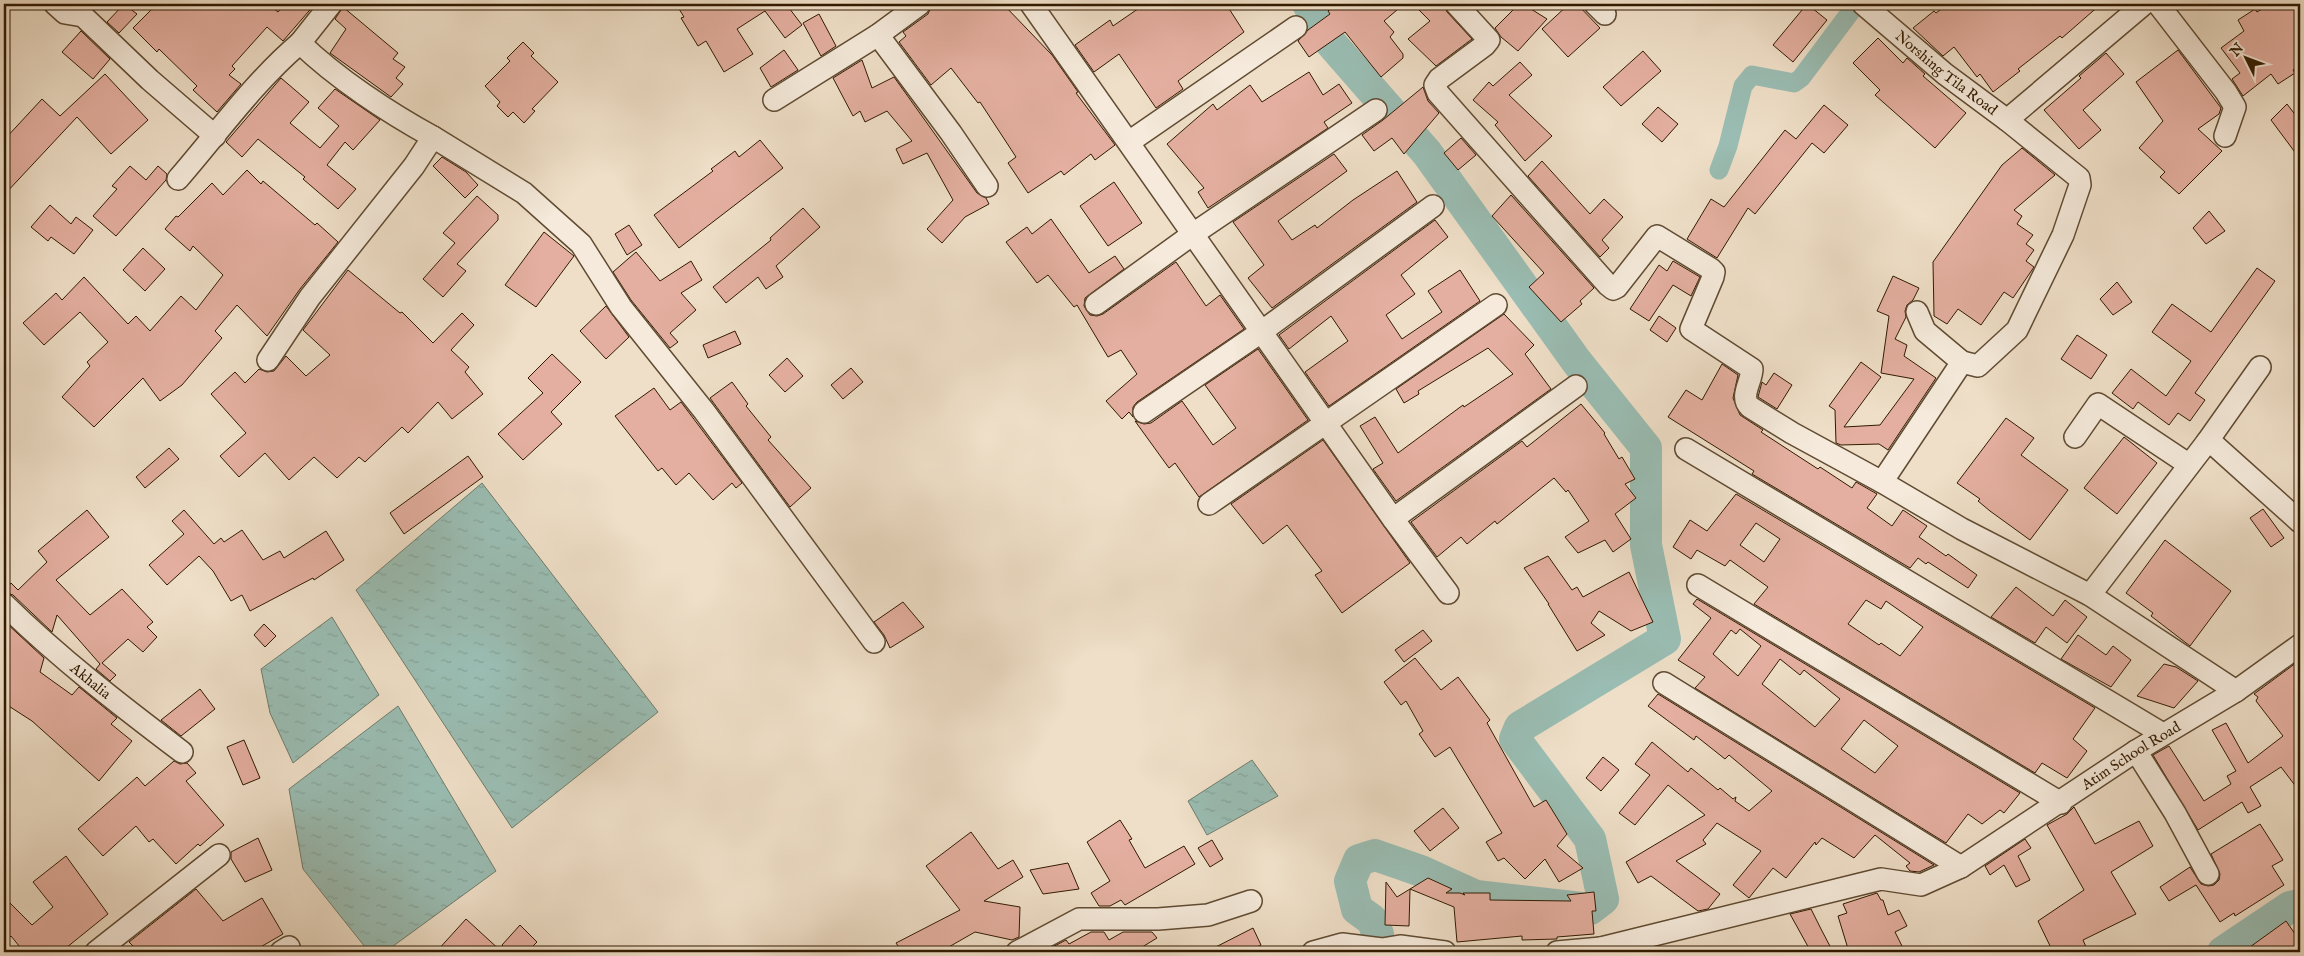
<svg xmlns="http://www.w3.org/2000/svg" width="2304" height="956" font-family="'IM FELL English',serif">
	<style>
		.water { fill: url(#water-ripples); stroke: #707c6b }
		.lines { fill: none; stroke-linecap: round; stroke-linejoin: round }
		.canal { stroke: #9abdb3; stroke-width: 19 }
		.river { stroke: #9abdb3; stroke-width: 32 }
		.building { fill: #e4afa0; stroke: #311a00; fill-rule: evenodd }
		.minor-casing { stroke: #604b32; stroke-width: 24 }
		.minor { stroke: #f5eadb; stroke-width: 21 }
		.labels { text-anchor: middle; stroke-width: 4.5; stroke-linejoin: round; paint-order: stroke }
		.street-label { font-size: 15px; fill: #311a00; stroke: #f5eadb }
	</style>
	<defs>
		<pattern id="water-ripples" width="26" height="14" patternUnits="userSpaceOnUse" patternTransform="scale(1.25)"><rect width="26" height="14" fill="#9abdb3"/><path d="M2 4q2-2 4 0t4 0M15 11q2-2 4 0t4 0" fill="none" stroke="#85a298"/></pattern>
	</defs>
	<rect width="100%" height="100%" fill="#efdfc8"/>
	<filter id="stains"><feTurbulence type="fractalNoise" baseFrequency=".004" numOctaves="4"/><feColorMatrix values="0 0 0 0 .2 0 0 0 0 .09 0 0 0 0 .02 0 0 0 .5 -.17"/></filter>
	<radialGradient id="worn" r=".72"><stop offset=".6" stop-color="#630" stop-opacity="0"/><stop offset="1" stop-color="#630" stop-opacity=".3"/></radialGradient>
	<g class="water">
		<path d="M482,483L658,712L512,828L356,590Z"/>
		<path d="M332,617L379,695L293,763L270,713L261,669Z"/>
		<path d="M398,706L496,871L385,952H369L303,869L289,789Z"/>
		<path d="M1252,760L1278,796L1207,835L1188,801Z"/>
	</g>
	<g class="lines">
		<path class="canal" d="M1719,170L1728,146L1743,86L1752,75L1794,83L1801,78L1855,6L1854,4"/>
		<g class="river">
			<path d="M1308,4L1330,42L1427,153L1577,362L1646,448V545L1665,639L1520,727L1515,739L1590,839L1603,899L1590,909L1476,896L1421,871L1375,855L1359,860L1350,881L1357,909L1372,920L1378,934L1379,952"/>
			<path d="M2223,952L2290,907L2300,905"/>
		</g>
	</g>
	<g class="building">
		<path d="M124,4L137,14L119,33L107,22Z"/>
		<path d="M157,4H268L278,12L285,4H315L283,41L267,27L232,66L235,69L229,75L241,84L217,112L193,90L197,86L159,49L157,52L133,28Z"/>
		<path d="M676,4H786L802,25L785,38L765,11L737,29L753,54L724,72L706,41L698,46L681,18L684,17Z"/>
		<path d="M932,4H1003L1052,55L1078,92L1076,93L1115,145L1095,160L1091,154L1064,175L1061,171L1028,193L1008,163L1016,157L980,102L978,103L951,68L931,85L899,42L906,36L903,32L928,14Z"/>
		<path d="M1145,4H1226L1244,32L1178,81L1183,89L1156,108L1119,54L1094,72L1075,45L1110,20L1113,26Z"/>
		<path d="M1337,4H1404L1384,21L1394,32L1390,37L1403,54V58L1381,77L1345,32L1309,57L1298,41L1308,30L1330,14L1328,11Z"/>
		<path d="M1413,4H1444L1447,12L1472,39L1436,66L1408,39L1430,21Z"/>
		<path d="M1519,4H1523L1547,19L1518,51L1501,37L1495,28Z"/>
		<path d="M1569,4H1577L1600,28L1568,57L1542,29Z"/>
		<path d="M1807,4L1827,20L1793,62L1773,45Z"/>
		<path d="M1948,4H2101L2062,38L2060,36L2018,69L2020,71L1993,92L1980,74L1977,77L1954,47L1943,56L1913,28L1934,11L1936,13Z"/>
		<path d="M2270,4H2300V65L2293,70L2295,73L2278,84L2271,74L2243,96L2232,79L2240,73L2221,48L2244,31L2238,20L2255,9L2257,12Z"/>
		<path d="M343,7L398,53L393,59L405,67L396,78L403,84L391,97L330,53L346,29L335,19Z"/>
		<path d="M819,14L836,46L821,56L803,23Z"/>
		<path d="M81,31L110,59L93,79L62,52Z"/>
		<path d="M1878,38L1903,63L1907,58L1925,74L1923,76L1966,113L1935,148L1875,95L1880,90L1853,63Z"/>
		<path d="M523,42L534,53L531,56L558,82L532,109L535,111L524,123L513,112L508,117L497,106L500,102L485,86L510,61L507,58Z"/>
		<path d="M784,50L798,70L771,87L760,68Z"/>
		<path d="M2178,50L2221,108L2219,114L2198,129L2222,151L2179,194L2160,177L2165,172L2139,148L2163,121L2136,82Z"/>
		<path d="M1643,51L1661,71L1621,106L1603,87Z"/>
		<path d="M2106,53L2124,74L2083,110L2101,130L2079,149L2044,110L2081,78L2079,76Z"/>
		<path d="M862,60L872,88L894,77L977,193L986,198L989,204L965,217L942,243L927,229L953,200L927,153L903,164L896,149L912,141L887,111L865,122L860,111L853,116L833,78Z"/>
		<path d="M1520,62L1532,75L1509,95L1552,136L1525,161L1495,125L1498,122L1473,100L1489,82L1493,86Z"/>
		<path d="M1309,72L1323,95L1339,84L1352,103L1324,122L1328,128L1208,208L1198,192L1204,188L1167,144L1213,104L1217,110L1250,85L1262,102Z"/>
		<path d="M105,74L148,120L111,154L77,117L4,195V140L42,99L60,116Z"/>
		<path d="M281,78L309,102L290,123L320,148L339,126L318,108L335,89L380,120L353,150L345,142L327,165L356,189L338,209L303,179L305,177L258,139L242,157L226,142Z"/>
		<path d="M1423,87L1428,101L1439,113L1404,154L1392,138L1374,151L1362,135L1383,120Z"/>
		<path d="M2287,104L2300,121V159L2271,120Z"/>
		<path d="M1824,105L1848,125L1824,153L1812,143L1755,214L1748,208L1717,258L1687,239L1711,199L1724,207L1785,130L1796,139Z"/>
		<path d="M1658,107L1678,124L1662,142L1642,124Z"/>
		<path d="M1461,138L1476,155L1458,170L1444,153Z"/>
		<path d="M760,140L783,168L679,248L654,215L713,171L711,169L735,151L739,157Z"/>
		<path d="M2022,148L2055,175L2014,210L2022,216L2017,224L2033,235L2026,244L2034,250L2026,261L2034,267L2013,298L2004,292L1981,325L1958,309L1947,324L1934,316L1933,262L2002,165Z"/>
		<path d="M1334,154L1347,171L1278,221L1292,240L1315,225L1317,228L1353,200L1397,171L1417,202L1272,308L1248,278L1264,265L1233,222Z"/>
		<path d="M442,157L466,172L478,185L465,198L433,166Z"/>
		<path d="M1542,161L1590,214L1604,199L1623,217L1602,240L1609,248L1600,257L1528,176Z"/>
		<path d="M130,166L146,180L158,166L167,174L166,180L116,236L93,216L117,189L112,186Z"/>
		<path d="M247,170L261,184L263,181L315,225L317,223L338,242L300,289L267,336L237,305L215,331L222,338L182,385L160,401L143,378L94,427L62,397L90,366L87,362L108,342L80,312L44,345L23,323L56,293L62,300L84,277L128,324L136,316L150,331L181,296L196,310L223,275L193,246L190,251L165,229L176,216L178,217L212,183L223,195Z"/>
		<path d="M1114,182L1142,223L1108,246L1080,206Z"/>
		<path d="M1511,195L1594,288L1580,301L1582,304L1561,322L1529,287L1544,273L1492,216Z"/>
		<path d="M477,196L498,215V220L457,264L466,271L443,297L423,279L455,243L443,233Z"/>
		<path d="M50,205L71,224L76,217L93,230L74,254L51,237L48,241L31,227Z"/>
		<path d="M803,208L820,227L776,266L783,277L766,289L758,277L726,303L713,287L771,240L770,238Z"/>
		<path d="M2209,211L2225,231L2206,244L2193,228Z"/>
		<path d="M1051,219L1089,273L1115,256L1124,269L1085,298L1084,306L1090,315L1097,316L1103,314L1176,262L1206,306L1220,295L1244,329L1137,402L1133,407V417L1129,412L1122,419L1106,401L1137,374L1121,350L1108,357L1077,305L1074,307L1048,275L1037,283L1006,242L1027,227L1032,234Z"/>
		<path d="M1435,220L1448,237L1401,275L1415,294L1386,315L1402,339L1442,312L1428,291L1460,270L1480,301L1329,406L1305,372L1348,341L1331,316L1289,349L1279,335Z"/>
		<path d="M629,225L642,245L627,255L615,234Z"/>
		<path d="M544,232L574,256L536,307L505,285Z"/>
		<path d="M143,248L165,269L145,291L123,270Z"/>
		<path d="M636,252L660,281L691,261L702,280L681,293L696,310L670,333L678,342L670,348L631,300L613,272Z"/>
		<path d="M1673,261L1700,277L1691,296L1673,285L1649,321L1630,309L1659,265L1667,271Z"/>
		<path d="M2257,268L2275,281L2195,393L2205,400L2190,421L2178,413L2169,425L2138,402L2133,409L2112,393L2131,369L2166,396L2191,361L2152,332L2172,304L2211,332Z"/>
		<path d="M348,270L400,313L402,312L433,343L462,313L474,325L451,350L469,367L465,372L483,394L452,419L438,402L408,433L402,427L365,462L359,457L337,478L314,457L289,480L265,453L239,477L220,456L246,433L211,394L235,372L245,383L259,369L267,372L274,371L286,356L306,376L330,355L303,330Z"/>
		<path d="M1893,276L1919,288L1913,300L1907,305L1905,311L1906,317L1895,339L1907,345L1904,356L1936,378L1888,450L1879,444L1841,445L1836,443L1835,410L1829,406L1861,362L1881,377L1844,427L1880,425L1914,379L1881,373L1889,316L1877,311Z"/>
		<path d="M2117,282L2132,302L2113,315L2100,299Z"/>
		<path d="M606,306L629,337L606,359L580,331Z"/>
		<path d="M1504,314L1534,345L1525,354L1551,389L1396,501L1373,469L1383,463L1360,426L1375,417L1398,453L1463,405L1464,407L1513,374L1488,348L1418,391L1419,394L1404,403L1396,389Z"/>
		<path d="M1659,316L1676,328L1667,342L1650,330Z"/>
		<path d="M735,331L741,344L708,358L703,345Z"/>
		<path d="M2077,335L2107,355L2091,379L2061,359Z"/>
		<path d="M1258,349L1308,420L1199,497L1175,463L1169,468L1135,421L1144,424L1151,423L1182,401L1213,445L1236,428L1205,385Z"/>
		<path d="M552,354L581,382L551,412L562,424L523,460L498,434L543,393L528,378Z"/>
		<path d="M787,358L803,376L785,392L769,375Z"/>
		<path d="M1722,364L1738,375L1733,398L1740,415L1763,430L1761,432L1818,469L1820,467L1852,488L1856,482L1877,494L1867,508L1892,526L1903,510L1927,526L1919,537L1946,556L1948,554L1977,575L1968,588L1928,562L1926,564L1918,558L1910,568L1752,474L1754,471L1668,417L1686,390L1702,400Z"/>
		<path d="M851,368L863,382L843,399L831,385Z"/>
		<path d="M1774,373L1792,385L1777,409L1758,397L1762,382L1766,385Z"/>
		<path d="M732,382L748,404L746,406L771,437L768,440L811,488L790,507L710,398Z"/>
		<path d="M654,388L670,410L681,402L742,483L736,488L732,483L713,500L689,473L676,485L662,468L658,471L615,416Z"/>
		<path d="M1581,404L1605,433L1604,434L1619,459L1622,457L1635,479L1625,484L1636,498L1615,514L1631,539L1613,552L1605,540L1578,553L1565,537L1589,521L1568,490L1566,492L1554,478L1497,524L1495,521L1467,544L1461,537L1437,557L1411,522L1522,441L1527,447Z"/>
		<path d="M2006,418L2034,438L2021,455L2068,490L2030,540L1990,511L1978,501L1980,499L1957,483Z"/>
		<path d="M2124,437L2157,463L2117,514L2084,488Z"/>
		<path d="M1323,440L1410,563L1342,613L1315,575L1322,571L1287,525L1263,544L1231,504Z"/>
		<path d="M169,448L179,459L145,488L136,477Z"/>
		<path d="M468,456L483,477L404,534L390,513Z"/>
		<path d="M1736,494L2095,708L2073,739L2087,751L2067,778L2042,763L2035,773L1754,604L1768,587L1730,560L1725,566L1697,550L1691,559L1673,547L1690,520L1707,531ZM1756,523L1780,539L1764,562L1740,545ZM1866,600L1881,609L1886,601L1923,627L1900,656L1881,643L1879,645L1848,624Z"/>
		<path d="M2263,509L2284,538L2271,547L2250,518Z"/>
		<path d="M87,510L109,537L56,580L90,615L122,589L153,622L147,627L157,637L143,652L128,639L102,663L116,675L110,681L96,669L100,664L57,615L52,632L13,595L4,592L11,583L18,590L47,562L38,551Z"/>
		<path d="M184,510L214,544L221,538L224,542L242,530L263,560L280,551L284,558L326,531L344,560L314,580L313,578L250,611L242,595L231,601L213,571L199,556L167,585L149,565L184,534L172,521Z"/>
		<path d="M2165,540L2231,591L2190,646L2151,616L2153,613L2126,593Z"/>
		<path d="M1548,556L1572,590L1577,587L1583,597L1629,572L1653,622L1631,631L1599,611L1591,623L1605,635L1577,651L1548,604H1549L1524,568Z"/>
		<path d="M2016,587L2053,616L2065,600L2087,617L2067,643L2046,627L2035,643L1991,617Z"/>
		<path d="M1697,599L2020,793L2004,813L2000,810L1982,824L1968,814L1946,843L1695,688L1705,677L1678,660L1711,618L1693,604ZM1740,629L1761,646L1738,676L1713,654L1731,630L1736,634ZM1780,659L1800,675L1804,670L1840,699L1815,727L1762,684ZM1864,720L1898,746L1875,773L1841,749Z"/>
		<path d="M903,602L924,627L890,648L884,635L874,622Z"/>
		<path d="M4,621L44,658L40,672L72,695L79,687L117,718L111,724L132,741L99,781L32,721L4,703Z"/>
		<path d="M264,624L276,636L265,647L254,635Z"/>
		<path d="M1423,630L1432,641L1404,662L1395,650Z"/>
		<path d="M2078,635L2106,655L2113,646L2131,660L2111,687L2061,659Z"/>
		<path d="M1415,658L1441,690L1458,677L1490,720L1487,723L1534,807L1546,800L1567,834L1557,846L1583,868L1559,882L1545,859L1525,879L1504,858L1498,861L1486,842L1502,833L1450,747L1435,757L1419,734L1423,731L1406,701L1401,705L1384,682Z"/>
		<path d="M2300,660V792L2281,767L2250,787L2261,806L2248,813L2242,802L2198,830L2153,755L2169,746L2204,801L2231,784L2227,776L2236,771L2212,730L2226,723L2248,763L2283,736L2256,701L2258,697L2254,694Z"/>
		<path d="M2164,664L2176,667L2198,681L2174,708L2137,696Z"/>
		<path d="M200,689L215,709L181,736L161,720Z"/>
		<path d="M1658,694L1934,865L1919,872L1910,871L1906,866L1910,863L1875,835L1854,858L1822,838L1816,845L1815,842L1786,878L1773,868L1749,898L1733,885L1761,851L1717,823L1703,840L1706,844L1676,861L1720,894L1708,909L1698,911L1651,876L1638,883L1626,862L1705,815L1668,785L1635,825L1619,813L1650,775L1635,764L1652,742L1688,772L1691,768L1718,790L1720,788L1733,799L1736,797L1735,801L1749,811L1772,791L1729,755L1725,759L1696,736L1694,740L1648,706Z"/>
		<path d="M244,740L260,778L243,785L227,747Z"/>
		<path d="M1603,757L1619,770L1601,791L1586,778Z"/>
		<path d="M174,761L180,764L187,763L196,773L186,781L224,825L200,846L198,844L176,864L153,839L149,842L136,826L103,856L78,829L137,777L145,786Z"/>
		<path d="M2074,807L2095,844L2139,821L2153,846L2111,872L2136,914L2083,940L2086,947L2079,952H2053L2038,921L2084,890L2047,825L2067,814Z"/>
		<path d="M1443,808L1459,828L1430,851L1414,831Z"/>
		<path d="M1120,820L1132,839L1129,840L1145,868L1184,846L1195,864L1125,905L1121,900L1110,906H1099L1091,893L1110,881L1087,842Z"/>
		<path d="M2260,824L2283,860L2272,866L2284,885L2235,916L2234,913L2220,922L2196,885L2169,901L2160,887L2190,867L2201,884L2208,886L2214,885L2219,880L2220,874L2211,854Z"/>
		<path d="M971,832L998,869L1013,860L1023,877L984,901L1020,907L1019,937L1012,940L975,932L940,952H902L896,943L960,910L926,866Z"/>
		<path d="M258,838L272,870L245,882L231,859V852Z"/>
		<path d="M2025,839L2031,848L2018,856L2030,880L2016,887L2004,865L1990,875L1985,866Z"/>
		<path d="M1212,840L1223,859L1210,867L1198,848Z"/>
		<path d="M66,856L108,914L61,952H24L11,936L4,943V897L32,925L53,907L33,882Z"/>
		<path d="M1068,863L1079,889L1043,894L1030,870Z"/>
		<path d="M1428,878L1452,889L1446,893H1460L1465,895L1463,893H1490V900L1571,901L1567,895L1594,892L1596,911H1592L1594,934L1557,937V939L1522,940V936L1457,942L1454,907L1410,889L1409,926L1385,925L1386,882L1397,897Z"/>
		<path d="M196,889L223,921L262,898L283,934L252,952H139L129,942Z"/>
		<path d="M1877,893L1881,900H1883L1888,915L1899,910L1907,926L1895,932L1905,952H1849L1838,916L1847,913L1843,904Z"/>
		<path d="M1811,909L1821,929L1833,952H1811L1790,914Z"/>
		<path d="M466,919L502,952H436Z"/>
		<path d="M2286,921L2300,941V952H2243Z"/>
		<path d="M520,925L537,942L527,952H509L502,945Z"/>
		<path d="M1253,928L1261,945L1247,952H1206Z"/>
		<path d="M1091,932H1104L1109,940L1123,932H1152L1157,938L1134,952H1043L1066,940L1069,944Z"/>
	</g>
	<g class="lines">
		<g class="minor-casing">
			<g id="minor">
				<path d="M55,4L65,13L83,16L150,80L215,136"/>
				<path d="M1031,4L1393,519L1576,386"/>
				<path d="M1456,4L1489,40L1485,45L1439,79L1435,85L1438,93L1608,285L1613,289L1617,287L1657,236L1711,269L1714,272L1713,277L1691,329L1752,369C1752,381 1739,397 1750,407L1792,433L1882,482L1962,529L2090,595L2236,691"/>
				<path d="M1595,4L1605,14"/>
				<path id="s1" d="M1863,4L1945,74L2007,120L2144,4"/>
				<path d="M2158,4L2226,92L2235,107L2225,136"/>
				<path d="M878,35L951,133L987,186"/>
				<path d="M774,100L878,35L920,4"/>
				<path d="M433,137L524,193L581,244L621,307L704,411L874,642"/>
				<path d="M1129,142L1296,27"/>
				<path d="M178,179C218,133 254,82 300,43"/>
				<path d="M1096,304L1193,234L1376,110"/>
				<path d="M268,360L310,297L414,166L433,137C389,113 336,78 300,43L331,4"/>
				<path d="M1962,362L1978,366L2017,330L2063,235L2080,185L2079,178L2007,120"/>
				<path d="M1144,412L1261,332L1433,206"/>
				<path d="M2075,437L2098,404L2188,464"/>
				<path d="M2207,442L2260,367"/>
				<path d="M1686,449L2163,734"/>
				<path d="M1882,482L1962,362L1925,331L1917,312"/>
				<path d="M1209,504L1496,305"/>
				<path d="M1393,519L1448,593"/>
				<path d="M1698,585L2061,803"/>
				<path d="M2090,595L2207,442H2211L2300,522"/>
				<path id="s2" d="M4,604C59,658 120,705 182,752"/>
				<path d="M1664,683L1961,867"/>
				<path d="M2136,751L2175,813L2208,874"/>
				<path d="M96,952L219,855"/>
				<path d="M281,952L289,947"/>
				<path d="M1017,952L1079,919H1158L1208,915L1251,901"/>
				<path d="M1313,952L1342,944L1382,949L1400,946L1445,952"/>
				<path d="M1557,952L1601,948"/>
				<path id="s3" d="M1602,952L1601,948L1881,879L1921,885L1961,867L2136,751L2236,691L2300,645"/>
			</g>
		</g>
		<use href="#minor" class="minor"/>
	</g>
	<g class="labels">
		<g class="street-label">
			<text dy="5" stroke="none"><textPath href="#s1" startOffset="108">Norshing Tila Road</textPath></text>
			<text dy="5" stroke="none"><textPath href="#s2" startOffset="116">Akhalia</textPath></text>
			<text dy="5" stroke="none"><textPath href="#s3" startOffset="580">Atim School Road</textPath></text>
		</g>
	</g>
	<rect width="2304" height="956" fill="none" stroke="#efdfc8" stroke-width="20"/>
	<rect x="5" y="5" width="2294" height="946" fill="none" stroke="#311a00" stroke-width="2.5"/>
	<rect x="10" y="10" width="2284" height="936" fill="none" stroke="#311a00"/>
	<g transform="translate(2246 58) rotate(312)" stroke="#f5eadb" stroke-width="4" paint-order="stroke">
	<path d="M0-4L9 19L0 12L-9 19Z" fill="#311a00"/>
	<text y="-8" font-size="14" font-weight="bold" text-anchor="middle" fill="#311a00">N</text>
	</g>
	<rect width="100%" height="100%" filter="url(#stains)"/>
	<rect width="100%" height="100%" fill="url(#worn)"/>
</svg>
